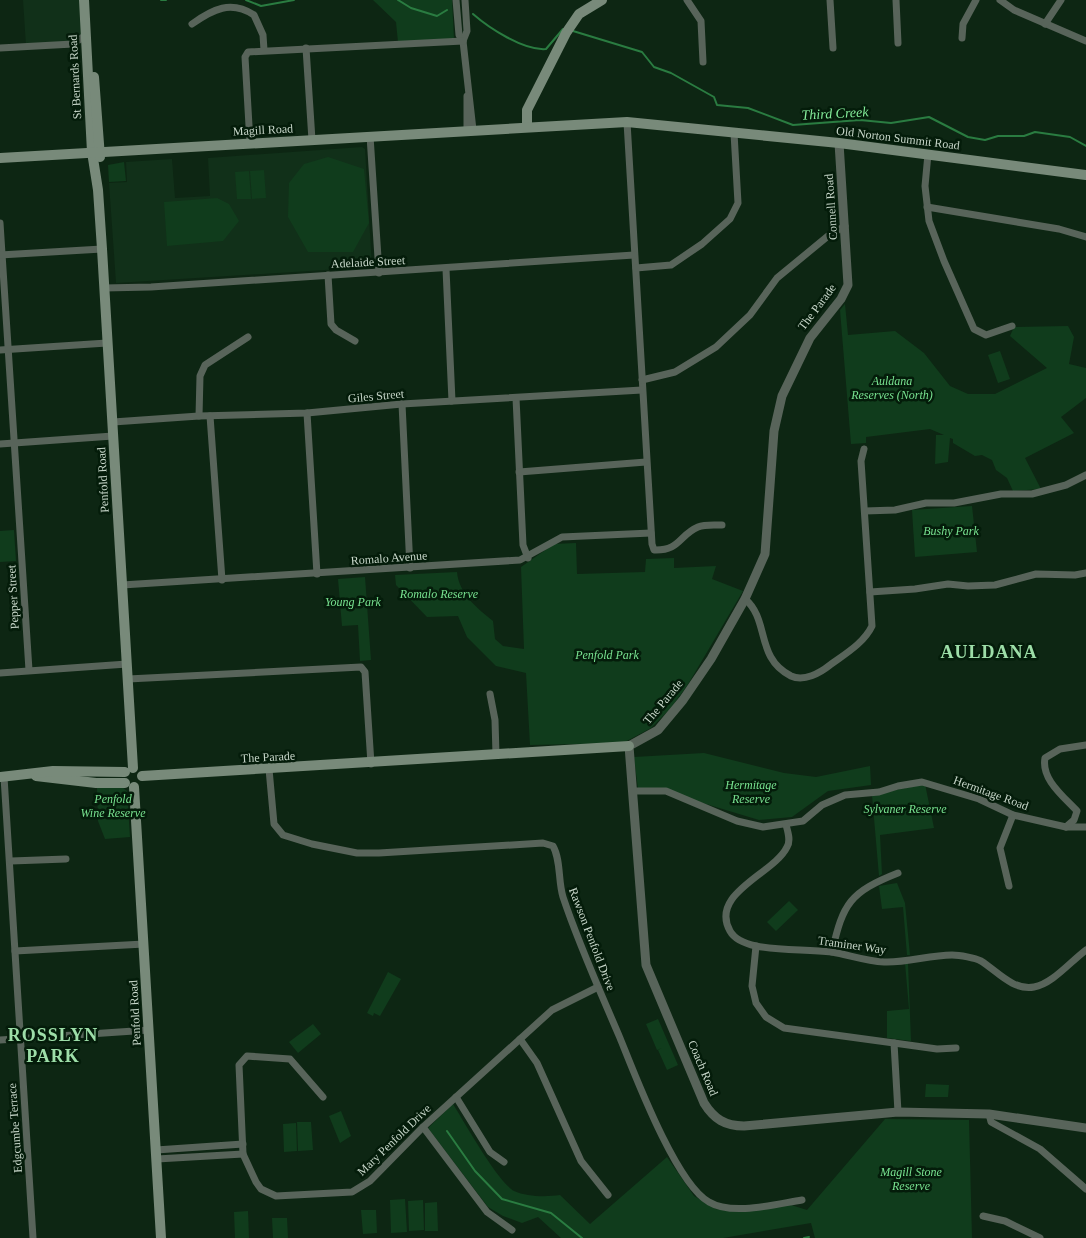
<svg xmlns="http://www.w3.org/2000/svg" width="1086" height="1238" font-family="'Times New Roman',serif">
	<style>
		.built { fill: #113019 }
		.green { fill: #103c1c }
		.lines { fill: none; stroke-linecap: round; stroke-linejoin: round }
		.stream { stroke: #2a7c41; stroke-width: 2 }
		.minor { stroke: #58645a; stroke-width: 7 }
		.tertiary { stroke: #58645a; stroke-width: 9 }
		.secondary { stroke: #788a7a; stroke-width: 10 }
		.labels { text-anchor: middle; stroke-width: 5; stroke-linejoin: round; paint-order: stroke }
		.street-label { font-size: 12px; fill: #c7d6c9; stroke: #041c0a }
		.park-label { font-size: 12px; font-style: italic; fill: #78e290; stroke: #041c0a }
		.water-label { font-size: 14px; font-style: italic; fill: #85ee9b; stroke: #041c0a }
		.district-label { font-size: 18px; font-weight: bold; letter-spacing: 1px; fill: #9ddea8; stroke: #041c0a }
	</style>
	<rect width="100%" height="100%" fill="#0d2613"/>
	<g class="built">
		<path d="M23,0H84L81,40L26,46Z"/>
		<path d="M362,147L365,149L372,267L116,283L109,183L127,182L126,162L172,159L175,198L210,196L208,158Z"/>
	</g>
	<g class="green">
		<path d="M373,0H452L454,39L398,42L396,22Z"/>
		<path d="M328,157L364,169L369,223L353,252H308L288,217L289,183L304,164Z"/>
		<path d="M124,162L126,181L109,182L108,165Z"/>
		<path d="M264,170L266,198L252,199L250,171Z"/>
		<path d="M249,171L251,199H237L235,172Z"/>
		<path d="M217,198L229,204L239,221L223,241L167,246L164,202Z"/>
		<path d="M845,304L848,335L895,331L924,353L950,386L968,394H995L1047,368L1010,336L1014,327L1068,326L1074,337L1069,364L1086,368V398L1061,417L1074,433L1025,458L1041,489L1013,491L1007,478L996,470L992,460L982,455L975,456L953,443V439L950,438L948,462L935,464L936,435H944L930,429L866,437V443L851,444L840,310Z"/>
		<path d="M1000,351L1010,379L998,383L988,355Z"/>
		<path d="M972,506L977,552L915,557L912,510Z"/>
		<path d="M14,530L16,561L0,562V531Z"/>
		<path d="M576,543L577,574L645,572L646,559L674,558V568L716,566L712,579L743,591L687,686L670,709L651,728L623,743L530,745L526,673L496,666L467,637L458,616L427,617L396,585L395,575L457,572C459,594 477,608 493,621L495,639L503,646L524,649L521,567L554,544Z"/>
		<path d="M365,577L371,660L360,661L358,625L342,626L338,579Z"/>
		<path d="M704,753L784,773L816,777L870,766L871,785L828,791L792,817L759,820L696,801L665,788L638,789L634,757Z"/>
		<path d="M925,784L934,828L880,835L882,874L879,876L872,795Z"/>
		<path d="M122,787L127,791L130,837L105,839L98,821L97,788Z"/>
		<path d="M897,883L905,903L910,955H907L903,907L882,909L879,886Z"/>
		<path d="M789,901L798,910L776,931L767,922Z"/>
		<path d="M905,963H908L911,1041L887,1038V1011L909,1009Z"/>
		<path d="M388,972L401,979L380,1016L374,1013L373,1016L367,1013Z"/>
		<path d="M658,1019L678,1065L667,1070L658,1050L662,1048L657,1050L646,1024Z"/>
		<path d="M313,1024L321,1034L298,1053L289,1042Z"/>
		<path d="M926,1084L949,1085L948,1097H925Z"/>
		<path d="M453,1104C465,1123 497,1181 514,1191C527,1197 547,1197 560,1195L590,1224L667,1157L694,1196L716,1209L728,1211L791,1205L807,1210L885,1119L969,1120L972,1238H815L811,1223L723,1238H561L538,1217L522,1223L503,1216L488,1207L428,1128Z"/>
		<path d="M341,1111L351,1136L340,1143L329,1116Z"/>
		<path d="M297,1122H311L313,1150L298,1151Z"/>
		<path d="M296,1123L297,1151L284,1152L283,1124Z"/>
		<path d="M405,1199L407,1232L391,1233L390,1200Z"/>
		<path d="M423,1200L424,1230L409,1231L408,1201Z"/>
		<path d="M437,1202L438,1231H425V1203Z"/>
		<path d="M361,1210H376L377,1233L363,1234Z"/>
		<path d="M248,1211L249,1238H235L234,1212Z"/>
		<path d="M272,1218H287L288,1238H273Z"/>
	</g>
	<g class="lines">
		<g class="stream">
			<path d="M161,0H166"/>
			<path d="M246,0L261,6L294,0"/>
			<path d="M398,0L411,8L437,16L447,10"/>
			<path d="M473,14C489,28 524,51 546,49L563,29"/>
			<path d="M573,31L642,52L654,67L671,73L714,97L717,105L748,108L793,125L860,120L891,123L929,117L968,137L985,140L998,136H1024L1035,132L1070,137L1086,146"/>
			<path d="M447,1131L475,1171L502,1199L551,1213L582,1238"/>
			<path d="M804,1238L809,1237"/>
		</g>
		<g class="minor">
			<path d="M456,0L459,35L463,41L473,130"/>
			<path d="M687,0L701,21L703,62"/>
			<path d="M830,0L833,48"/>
			<path d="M896,0L898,43"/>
			<path d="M1000,0L1014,10L1086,41"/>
			<path d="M192,24C213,9 231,0 254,15L263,35L264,50"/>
			<path d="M1045,24L1061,0"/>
			<path d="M962,38L963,24L976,0"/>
			<path d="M463,41L467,31L465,0"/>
			<path d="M0,48L73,44L86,35"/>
			<path d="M306,48L312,140"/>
			<path d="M467,96V131"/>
			<path d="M627,122L652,544L654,550C680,551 679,535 698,527C705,524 714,525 722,525"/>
			<path d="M370,136L379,273"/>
			<path d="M250,143L245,57L248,52L463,41"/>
			<path d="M928,154L925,186L929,221L944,261L974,329L986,335L1012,326"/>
			<path d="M927,207L1059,229L1086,237"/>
			<path d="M0,223L29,670"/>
			<path d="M0,255L102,249"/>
			<path d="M636,268L671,265L702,244L730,219L738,203L734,133"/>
			<path d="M446,269L452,401"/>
			<path d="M328,275L331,324L336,330L355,341"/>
			<path d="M104,288L151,287L634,255"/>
			<path d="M0,350L107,343"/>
			<path d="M642,380L675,372L716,347L750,315L777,278L828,236L845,226"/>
			<path d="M516,398L523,545L528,558"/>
			<path d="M402,404L410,568"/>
			<path d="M307,413L317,574"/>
			<path d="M199,416L200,376L205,365L248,337"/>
			<path d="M210,416L222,580"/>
			<path d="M113,422L199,416L307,413L402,404L642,390"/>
			<path d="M0,444L113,436"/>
			<path d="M519,472L646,462"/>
			<path d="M865,511L895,510L926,503H954L1001,494H1032L1066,485L1086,475"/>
			<path d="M122,585L520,560L562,537L651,533"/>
			<path d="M870,592L915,589L948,584L968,586L995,585L1036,574L1075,575L1086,573"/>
			<path d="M745,599C770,620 755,658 791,676C804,682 820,673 830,665C845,654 864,643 872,626L861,461L864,449"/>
			<path d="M0,673L127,664"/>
			<path d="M128,679L361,667L365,672L371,764"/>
			<path d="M490,694L495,720L496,755"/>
			<path d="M269,769L274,824L283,835L312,844L357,853H379L543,843L553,846C561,860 558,881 563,897C579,945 600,991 620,1038C635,1075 676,1184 709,1202C732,1216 776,1204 802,1200"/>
			<path d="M4,777L33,1238"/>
			<path d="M634,791H666L737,821L763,827L803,821L822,805L845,795L879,792L898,786L922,782L979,799L1013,815L1066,827H1086"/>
			<path d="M786,825C788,832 791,841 787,847C774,874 709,893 730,931C735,940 747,944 756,946C780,951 807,949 832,952C849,955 866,961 884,962C907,963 929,955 952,955C960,955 975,958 981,961C997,971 1013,991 1034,987C1052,984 1070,962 1086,950"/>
			<path d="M1066,827L1074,820L1077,811C1063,796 1041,779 1045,758L1060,749L1086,745"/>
			<path d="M11,861L66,859"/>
			<path d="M1009,886L1000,848L1013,815"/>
			<path d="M756,946L752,986L756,1003L766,1017L784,1028L894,1043L898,1112"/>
			<path d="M15,951L144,944"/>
			<path d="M832,952C843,903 850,892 898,873"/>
			<path d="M520,1039L537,1063L581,1161L608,1195"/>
			<path d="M0,1040L149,1030"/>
			<path d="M894,1043L937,1049L956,1048"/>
			<path d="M323,1097L290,1059L247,1056L239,1065L243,1154L256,1182L261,1189L276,1196L352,1192L370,1181L423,1127L552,1010L598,987"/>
			<path d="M456,1097L490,1152L504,1162"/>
			<path d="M989,1114L991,1122L1040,1149L1086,1189"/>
			<path d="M423,1127L487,1212L512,1230"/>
			<path d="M156,1150L243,1144"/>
			<path d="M157,1159L243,1154"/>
			<path d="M983,1216L1005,1221L1040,1238"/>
		</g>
		<path class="tertiary" d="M839,143L848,285L841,299L810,338L782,396L774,431L765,554L745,599L711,659L683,700L658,730L629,746L646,965L704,1103C714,1119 725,1126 744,1126L898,1112L989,1114L1086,1128"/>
		<g class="secondary">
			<path d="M84,0L92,152L98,190L102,249L133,768"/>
			<path d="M94,77L100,157"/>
			<path d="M527,127V110L566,33L579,14L602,0"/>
			<path d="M0,158L627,122L839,143L1086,175"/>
			<path d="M36,776L96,783H125"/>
			<path d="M142,776L629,746"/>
			<path d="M0,777L53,771L125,772"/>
			<path d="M134,787L161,1238"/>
		</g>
	</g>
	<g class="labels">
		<g class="street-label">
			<text transform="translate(75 77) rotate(-93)" y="4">St Bernards Road</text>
			<text transform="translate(263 130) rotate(-3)" y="4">Magill Road</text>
			<text transform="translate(898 138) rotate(7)" y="4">Old Norton Summit Road</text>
			<text transform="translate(831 207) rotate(-94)" y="4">Connell Road</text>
			<text transform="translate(368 262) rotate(-3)" y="4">Adelaide Street</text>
			<text transform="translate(817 307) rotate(-53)" y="4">The Parade</text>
			<text transform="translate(376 396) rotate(-5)" y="4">Giles Street</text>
			<text transform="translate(103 480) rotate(-93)" y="4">Penfold Road</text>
			<text transform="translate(389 558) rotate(-4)" y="4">Romalo Avenue</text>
			<text transform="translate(13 597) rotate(-93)" y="4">Pepper Street</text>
			<text transform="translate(663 702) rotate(-50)" y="4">The Parade</text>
			<text transform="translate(268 757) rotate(-3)" y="4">The Parade</text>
			<text transform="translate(991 793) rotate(20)" y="4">Hermitage Road</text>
			<text transform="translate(592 939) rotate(69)" y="4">Rawson Penfold Drive</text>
			<text transform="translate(852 945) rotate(8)" y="4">Traminer Way</text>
			<text transform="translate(135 1013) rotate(-93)" y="4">Penfold Road</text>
			<text transform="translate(703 1068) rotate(67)" y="4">Coach Road</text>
			<text transform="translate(15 1128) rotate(-94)" y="4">Edgcumbe Terrace</text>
			<text transform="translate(394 1140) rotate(-44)" y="4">Mary Penfold Drive</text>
		</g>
		<g class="park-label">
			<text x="892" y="385">Auldana<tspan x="892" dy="14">Reserves (North)</tspan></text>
			<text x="951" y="535">Bushy Park</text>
			<text x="439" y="598">Romalo Reserve</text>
			<text x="353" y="606">Young Park</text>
			<text x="607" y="659">Penfold Park</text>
			<text x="751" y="789">Hermitage<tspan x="751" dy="14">Reserve</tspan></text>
			<text x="113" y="803">Penfold<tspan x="113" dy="14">Wine Reserve</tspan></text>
			<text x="905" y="813">Sylvaner Reserve</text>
			<text x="911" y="1176">Magill Stone<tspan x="911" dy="14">Reserve</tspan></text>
		</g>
		<g class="water-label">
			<text transform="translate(835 113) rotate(-3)" y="5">Third Creek</text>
		</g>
		<g class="district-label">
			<text x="989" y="658">AULDANA</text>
			<text x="53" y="1041">ROSSLYN<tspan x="53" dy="21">PARK</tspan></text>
		</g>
	</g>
</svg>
